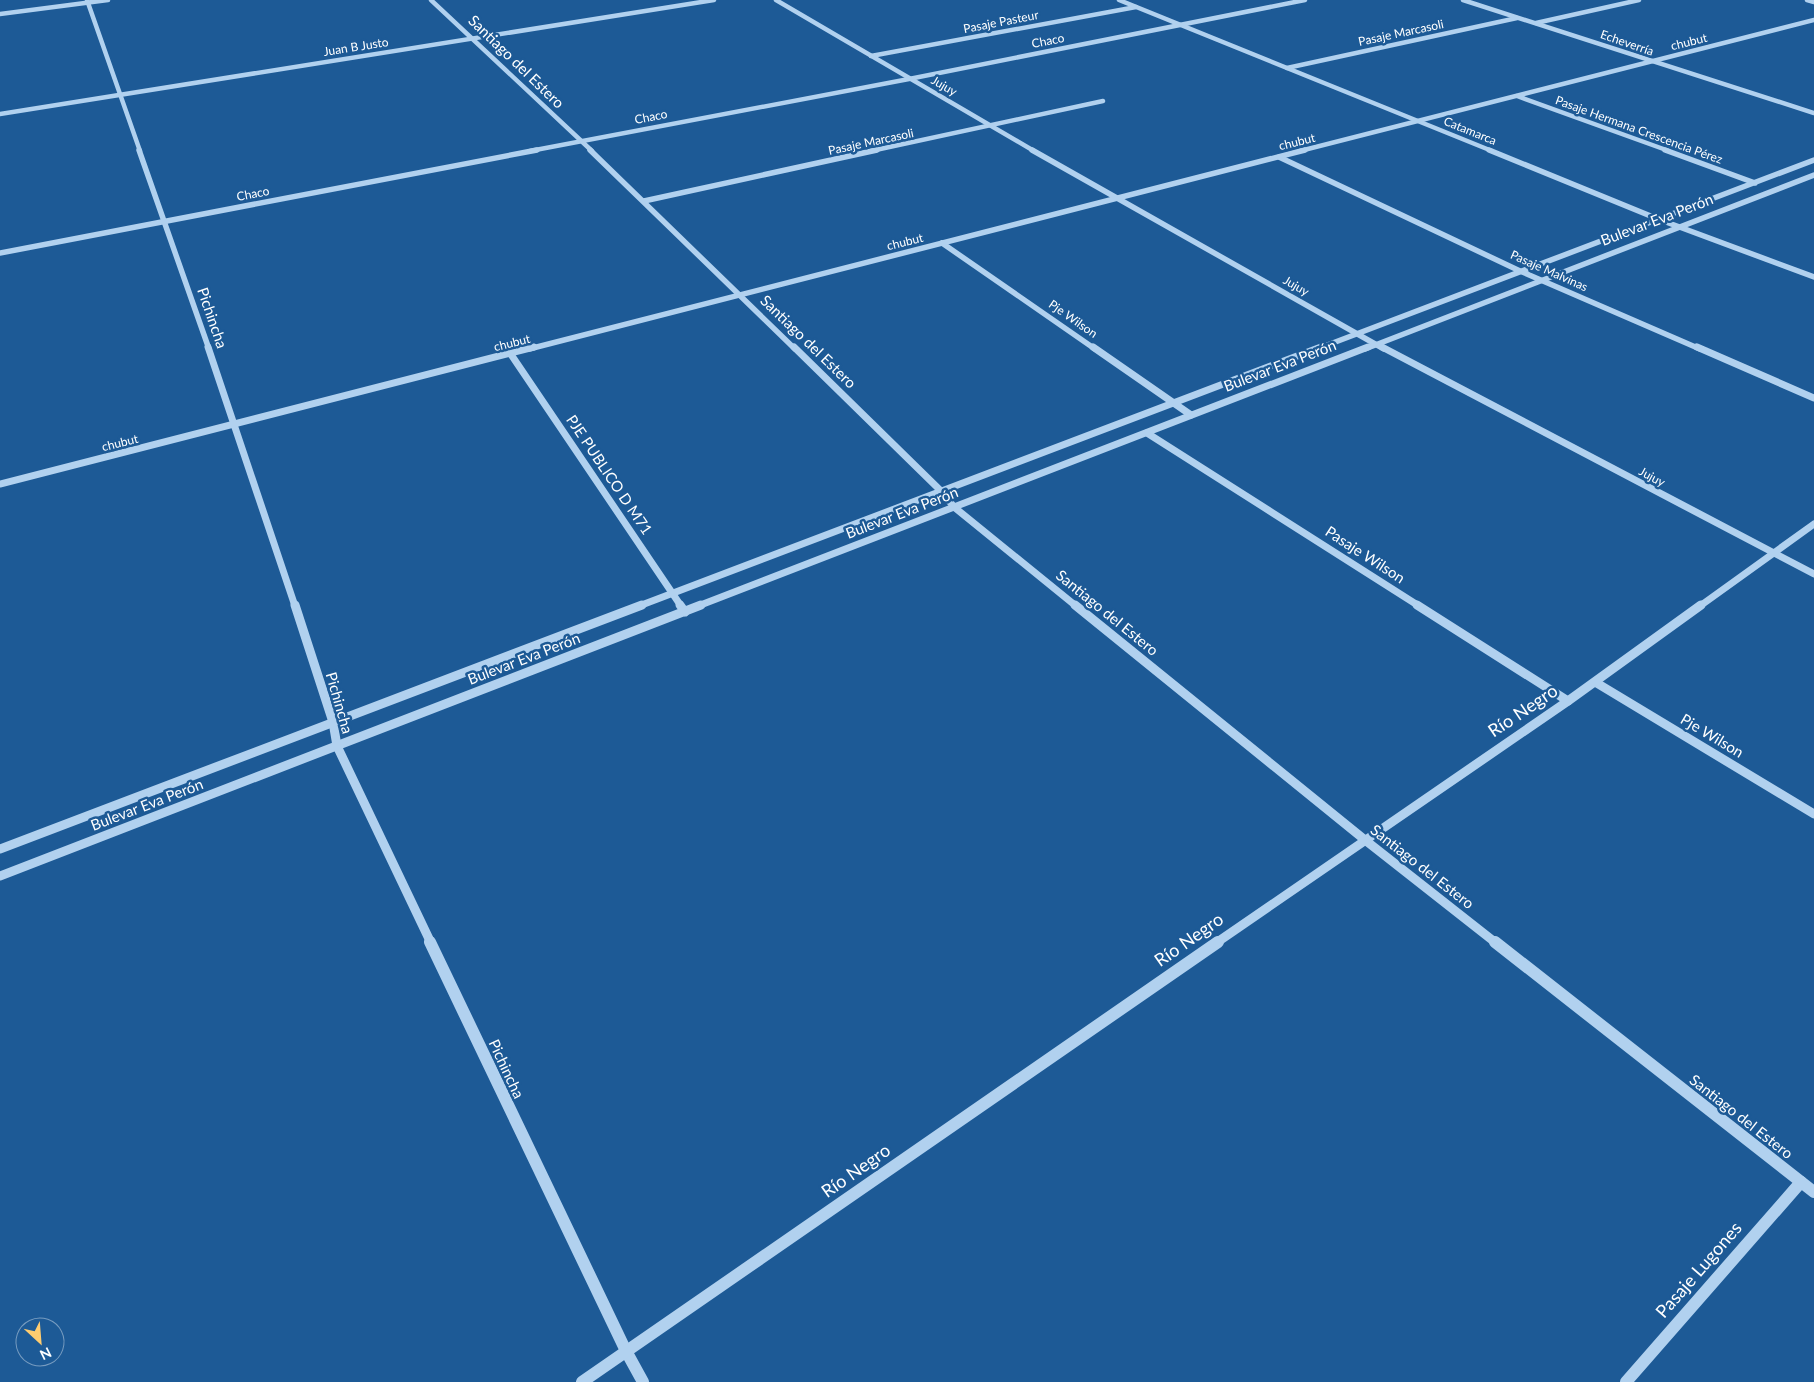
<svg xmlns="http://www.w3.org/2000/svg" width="1814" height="1382" font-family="Lato,sans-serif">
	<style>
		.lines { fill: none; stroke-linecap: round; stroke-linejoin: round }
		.minor-far4 { stroke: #b1d1ef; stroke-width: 4.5 }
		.minor-far3 { stroke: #b1d1ef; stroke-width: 5.5 }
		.minor-far2 { stroke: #b1d1ef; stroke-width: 7 }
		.minor-far1 { stroke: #b1d1ef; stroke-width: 9 }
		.minor { stroke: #b1d1ef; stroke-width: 12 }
		.labels { text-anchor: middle; stroke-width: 5; stroke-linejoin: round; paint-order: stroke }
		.far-street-label { font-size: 12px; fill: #fff; stroke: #1d5a96 }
		.street-label { font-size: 15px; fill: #fff; stroke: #1d5a96 }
		.near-street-label { font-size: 18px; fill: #fff; stroke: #1d5a96 }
	</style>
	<rect width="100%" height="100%" fill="#1d5a96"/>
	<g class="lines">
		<g class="minor-far4">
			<path d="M87,0L140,151"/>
			<path d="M431,0L592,151"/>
			<path d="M776,0L1034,151"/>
			<path d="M1119,0L1492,151"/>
			<path d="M1463,0L1814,113"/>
			<path d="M1807,0L1814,2"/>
			<path d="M0,14L108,0"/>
			<path d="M1536,23L1639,0"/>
			<path d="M871,56L1136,7"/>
			<path d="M1287,68L1517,18"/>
			<path d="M1517,96L1669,151"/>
			<path d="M0,114L714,0"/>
			<path d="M530,151L909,79L1305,0"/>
			<path d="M871,151L1103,101"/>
			<path d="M1300,151L1814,20"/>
		</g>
		<g class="minor-far3">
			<path d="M139,150L209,349"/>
			<path d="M590,150L795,349"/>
			<path d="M1032,150L1384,349"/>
			<path d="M1489,150L1658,219L1814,277"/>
			<path d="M1665,150L1755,183"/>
			<path d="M1279,157L1520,271L1700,349"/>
			<path d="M644,201L877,150"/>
			<path d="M942,243L1095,349"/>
			<path d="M0,253L537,150"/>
			<path d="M529,349L1305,150"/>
			<path d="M1317,349L1814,160"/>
			<path d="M1365,349L1814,175"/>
		</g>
		<g class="minor-far2">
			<path d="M208,347L295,606"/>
			<path d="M794,347L941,491L954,507L1076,606"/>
			<path d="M1093,347L1191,415"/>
			<path d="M1382,347L1814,574"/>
			<path d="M1697,347L1814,398"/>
			<path d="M510,353L681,606"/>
			<path d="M1147,433L1419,606"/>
			<path d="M0,484L534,347"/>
			<path d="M639,606L1321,347"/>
			<path d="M698,606L1368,347"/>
			<path d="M1700,606L1814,524"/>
		</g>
		<g class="minor-far1">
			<path d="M295,605L333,722L337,746L431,943"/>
			<path d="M680,605L685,612"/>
			<path d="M1075,605L1365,840L1496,943"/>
			<path d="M1417,605L1568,701"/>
			<path d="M1595,682L1814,814"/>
			<path d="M0,849L642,605"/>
			<path d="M0,876L701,605"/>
			<path d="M1216,943L1568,701L1701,605"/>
		</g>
		<g class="minor">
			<path d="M430,942L626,1351L643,1382"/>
			<path d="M1495,942L1814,1192"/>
			<path d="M582,1382L1218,942"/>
			<path d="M1626,1382L1801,1182"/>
		</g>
	</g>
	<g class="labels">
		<g class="far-street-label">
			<text transform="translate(1001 22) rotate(-11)" y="4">Pasaje Pasteur</text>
			<text transform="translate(1401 33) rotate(-12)" y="4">Pasaje Marcasoli</text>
			<text transform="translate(1048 41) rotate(-11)" y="4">Chaco</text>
			<text transform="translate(1689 42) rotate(-14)" y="4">chubut</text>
			<text transform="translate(1627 43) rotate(19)" y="4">Echeverría</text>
			<text transform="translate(356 47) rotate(-9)" y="4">Juan B Justo</text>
			<text transform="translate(944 86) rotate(30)" y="4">Jujuy</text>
			<text transform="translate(651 117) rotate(-11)" y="4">Chaco</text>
			<text transform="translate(1639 130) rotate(20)" y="4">Pasaje Hermana Crescencia Pérez</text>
			<text transform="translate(1470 131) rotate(22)" y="4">Catamarca</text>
			<text transform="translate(871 142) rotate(-12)" y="4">Pasaje Marcasoli</text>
			<text transform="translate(1297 142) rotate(-14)" y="4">chubut</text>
			<text transform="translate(253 194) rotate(-11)" y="4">Chaco</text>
			<text transform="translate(905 242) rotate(-14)" y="4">chubut</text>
			<text transform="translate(1549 271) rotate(24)" y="4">Pasaje Malvinas</text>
			<text transform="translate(1296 286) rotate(30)" y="4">Jujuy</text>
			<text transform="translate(1073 319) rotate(35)" y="4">Pje Wilson</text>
			<text transform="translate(512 343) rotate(-14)" y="4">chubut</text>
			<text transform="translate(120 443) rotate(-14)" y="4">chubut</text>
			<text transform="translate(1652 477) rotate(28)" y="4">Jujuy</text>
		</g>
		<g class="street-label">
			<text transform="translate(516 62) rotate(44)" y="5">Santiago del Estero</text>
			<text transform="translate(1657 220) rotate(-21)" y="5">Bulevar Eva Perón</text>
			<text transform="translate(212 318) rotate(71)" y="5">Pichincha</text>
			<text transform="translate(808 342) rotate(44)" y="5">Santiago del Estero</text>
			<text transform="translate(1280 366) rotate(-21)" y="5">Bulevar Eva Perón</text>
			<text transform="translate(609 475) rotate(56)" y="5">PJE PUBLICO D M71</text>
			<text transform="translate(902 513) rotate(-21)" y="5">Bulevar Eva Perón</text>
			<text transform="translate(1365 555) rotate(33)" y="5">Pasaje Wilson</text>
			<text transform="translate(1107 613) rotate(39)" y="5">Santiago del Estero</text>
			<text transform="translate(524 659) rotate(-21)" y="5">Bulevar Eva Perón</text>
			<text transform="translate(339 703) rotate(74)" y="5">Pichincha</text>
			<text transform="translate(1712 736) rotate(31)" y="5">Pje Wilson</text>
			<text transform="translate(147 805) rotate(-21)" y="5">Bulevar Eva Perón</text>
			<text transform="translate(1422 867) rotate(38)" y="5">Santiago del Estero</text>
			<text transform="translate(506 1069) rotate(65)" y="5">Pichincha</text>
			<text transform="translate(1741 1117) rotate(38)" y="5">Santiago del Estero</text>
		</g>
		<g class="near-street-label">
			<text transform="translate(1523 711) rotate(-34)" y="6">Río Negro</text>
			<text transform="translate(1189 940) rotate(-35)" y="6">Río Negro</text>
			<text transform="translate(856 1171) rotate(-35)" y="6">Río Negro</text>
			<text transform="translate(1699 1270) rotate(-49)" y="6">Pasaje Lugones</text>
		</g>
	</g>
	<g transform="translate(40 1342) rotate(154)"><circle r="24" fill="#1d5a96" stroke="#779cc0"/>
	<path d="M0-4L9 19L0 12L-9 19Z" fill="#fecc70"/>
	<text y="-8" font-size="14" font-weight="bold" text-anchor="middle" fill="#ffffff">N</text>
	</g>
</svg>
